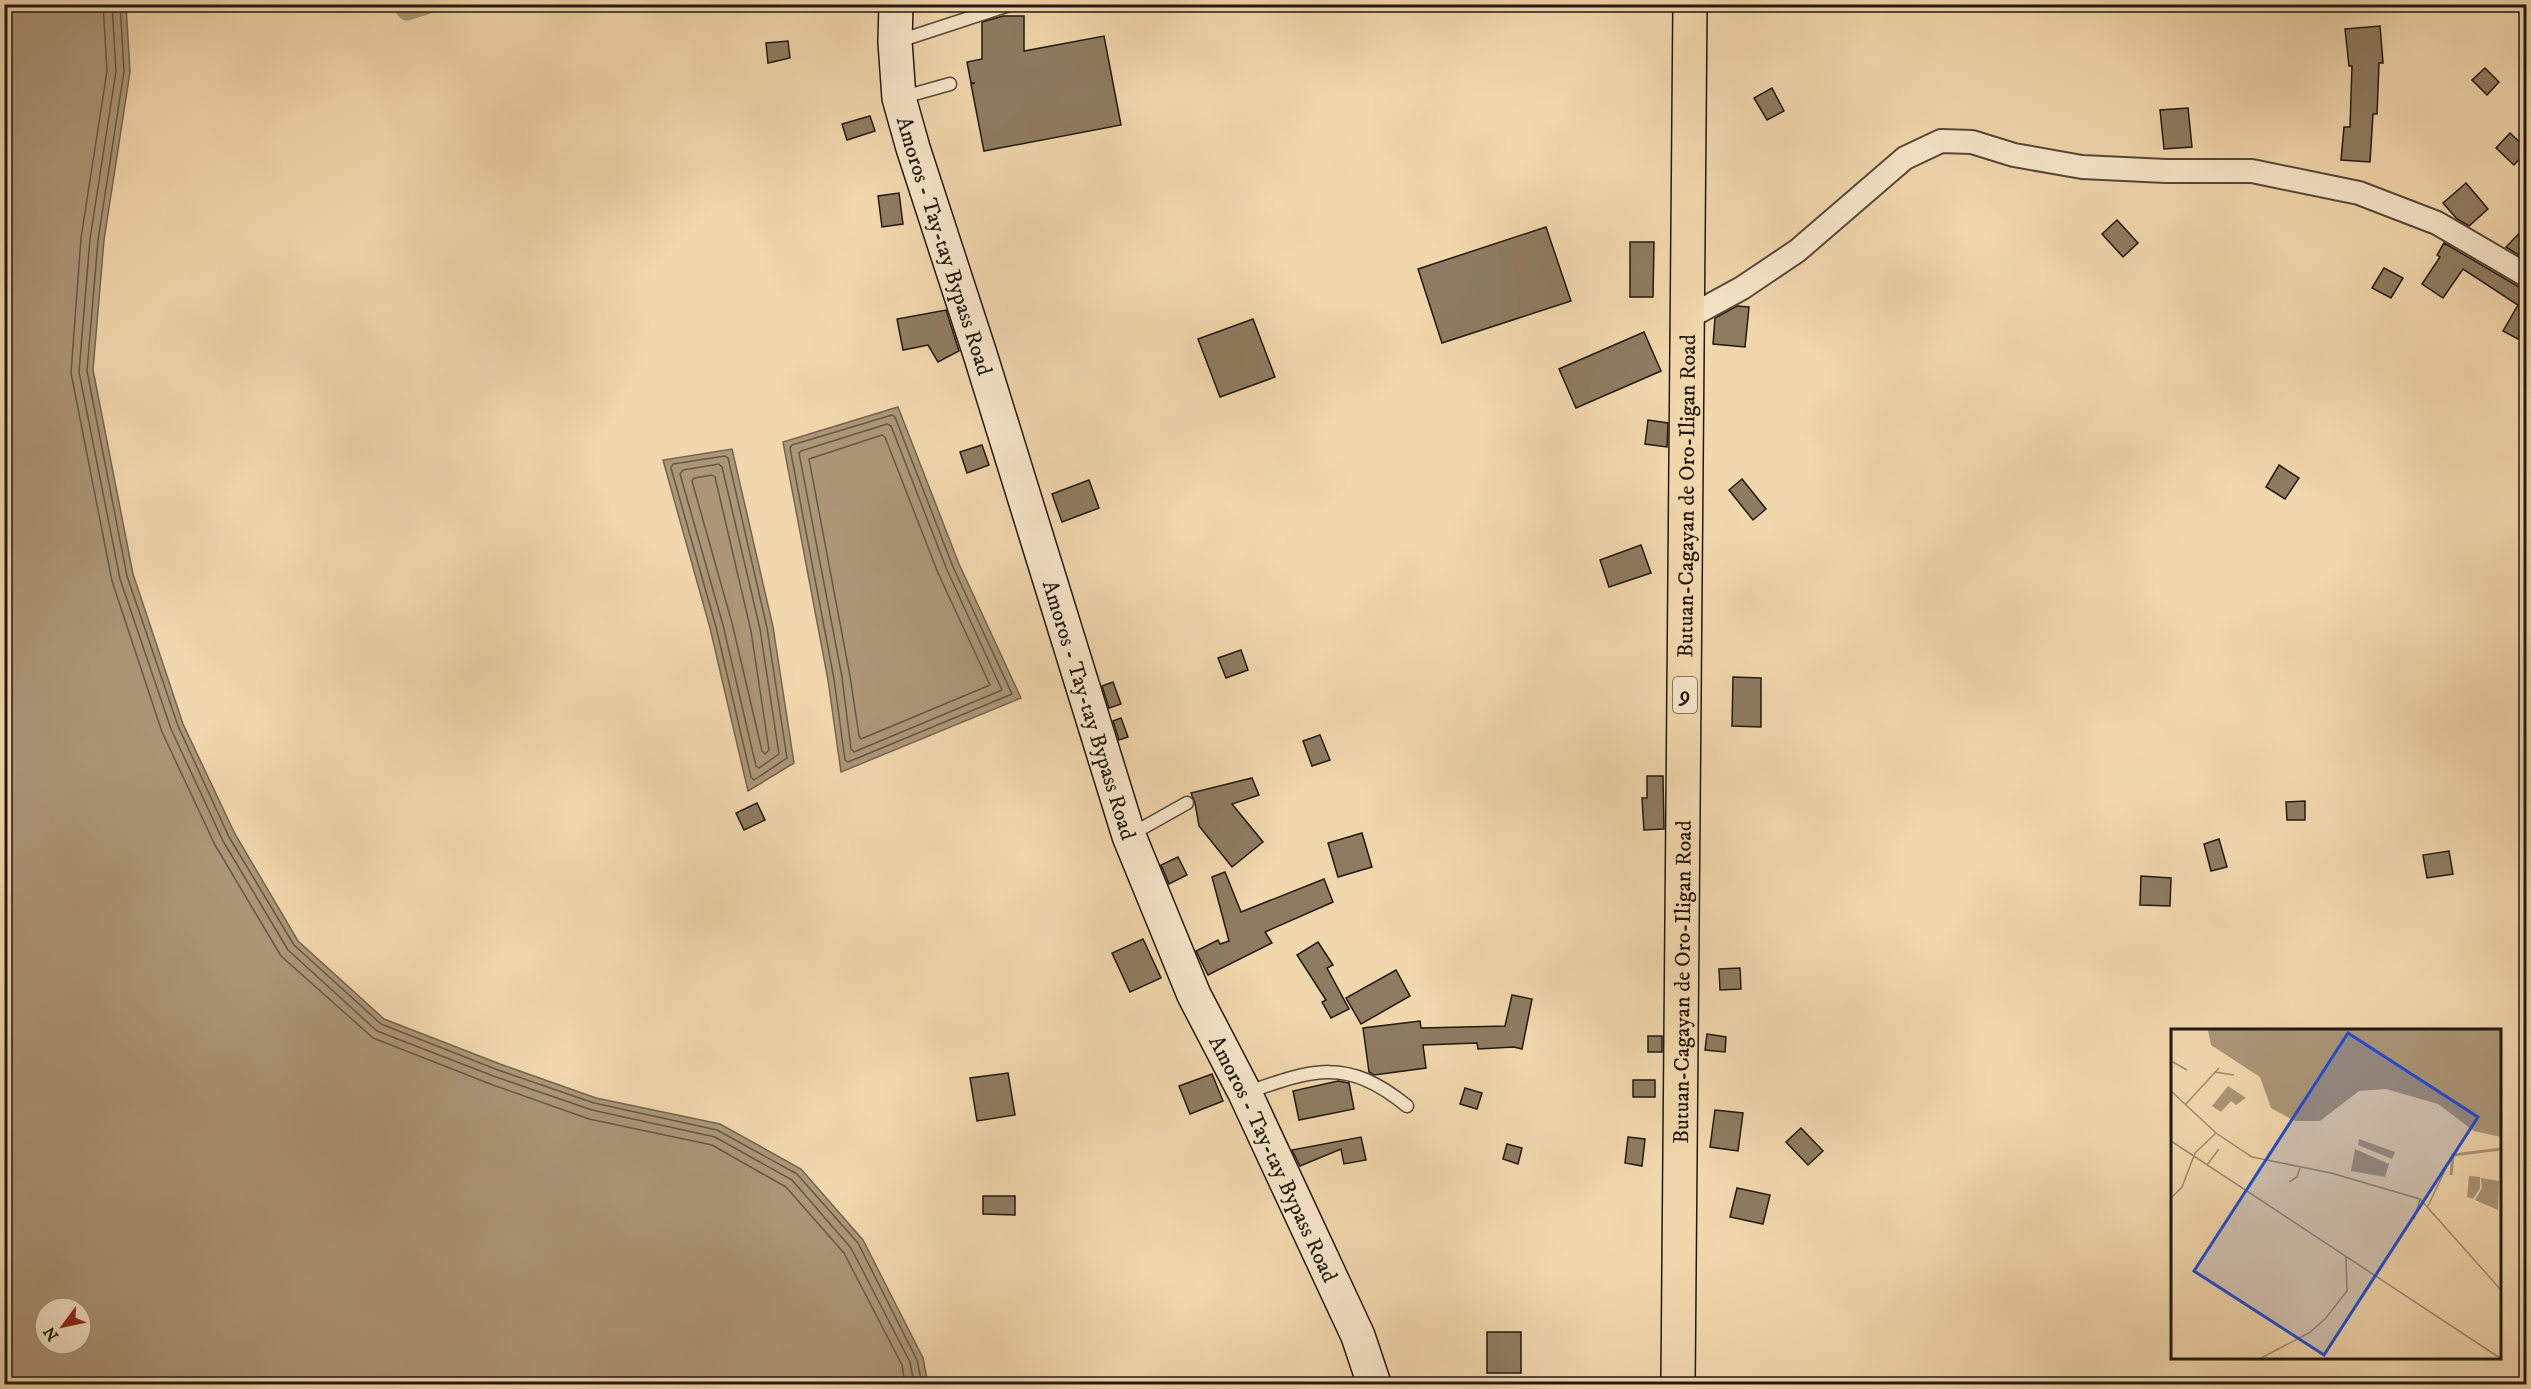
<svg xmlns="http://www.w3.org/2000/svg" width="2531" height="1389" font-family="'IM FELL DW Pica',serif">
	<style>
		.water { fill: #ab9677; stroke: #74644e; stroke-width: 1.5; fill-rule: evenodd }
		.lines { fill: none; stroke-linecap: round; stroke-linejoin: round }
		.shore { stroke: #665844; stroke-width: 1.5 }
		.canal { stroke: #ab9677; stroke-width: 21 }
		.building { fill: #8e7c61; stroke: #221910; stroke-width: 1.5 }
		.lane-casing { stroke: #564837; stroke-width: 15 }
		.street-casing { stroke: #564837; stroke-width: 26 }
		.secondary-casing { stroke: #221910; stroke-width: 36 }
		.highway-casing { stroke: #221910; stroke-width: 36 }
		.lane { stroke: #f6e5c9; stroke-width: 12 }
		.street { stroke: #f6e5c9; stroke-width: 22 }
		.secondary { stroke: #f6e5c9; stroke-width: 33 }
		.highway { stroke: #f1d7ac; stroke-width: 33 }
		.labels { text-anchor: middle; stroke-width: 4.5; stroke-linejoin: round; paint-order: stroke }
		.shield { fill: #f6e5c9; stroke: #625648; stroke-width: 1.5 }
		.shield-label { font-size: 21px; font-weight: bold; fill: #221910 }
		.street-label { font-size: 22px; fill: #221910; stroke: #f6e5c9 }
		.inset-river { fill: none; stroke: #ab9677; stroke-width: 3 }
		.inset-road { fill: none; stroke: #9e8b6e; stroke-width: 1.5 }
		.view { fill: #1d4ed8; fill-opacity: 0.15; stroke: #1d4ed8; stroke-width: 3 }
		.inset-edge { fill: none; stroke: #221910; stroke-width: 3 }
	</style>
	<rect width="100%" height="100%" fill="#f1d7ac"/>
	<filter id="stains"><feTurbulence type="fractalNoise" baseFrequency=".00333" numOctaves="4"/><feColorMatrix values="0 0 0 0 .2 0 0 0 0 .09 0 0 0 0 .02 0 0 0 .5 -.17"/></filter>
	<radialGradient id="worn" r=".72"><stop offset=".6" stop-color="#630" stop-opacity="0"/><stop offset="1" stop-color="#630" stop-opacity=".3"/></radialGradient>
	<g class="water">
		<path d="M5,4L126,5L130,72L104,240L93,370L133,574L183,724L235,834L298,941L384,1019L500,1064L596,1098L720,1124L801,1169L863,1240L923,1358L928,1384H5ZM45,1308H81V1344H45Z"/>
		<path d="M898,407L959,564L1021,698L841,772L828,680L783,442Z"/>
		<path d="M732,449L773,627L794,763L748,791L710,628L663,460Z"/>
	</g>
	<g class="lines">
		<g class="shore">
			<path d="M103,4L107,71L81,238L71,373L112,581L162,732L215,845L281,956L373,1038L493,1085L589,1119L712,1145L786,1187L844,1253L902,1365L905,1384"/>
			<path d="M112,4L116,71L90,239L79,372L120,579L171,729L223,841L288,950L377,1031L496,1077L592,1110L715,1137L792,1180L851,1248L910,1362L914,1384"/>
			<path d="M120,4L124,71L98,240L87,371L127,576L178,726L229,837L294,945L381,1024L498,1070L594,1103L717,1130L797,1174L858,1243L917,1360L922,1384"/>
			<path d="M892,415L895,417L953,567L1012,694L848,762L845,760L834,679L790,448L792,445Z"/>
			<path d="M887,424L891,426L947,570L1002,690L854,752L851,749L842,677L799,453L801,451Z"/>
			<path d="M882,435L885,437L938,573L990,685L861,739L859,736L850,676L809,459Z"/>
			<path d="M725,456L728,458L767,628L787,758L754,780L751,777L716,627L671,468L673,464Z"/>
			<path d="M719,464L722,467L760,629L779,754L759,768L756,766L723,625L680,474L683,470Z"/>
			<path d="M712,475L715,477L751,631L769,750L765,754L762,751L732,623L692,481L694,478Z"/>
		</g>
		<path class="canal" d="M403,4L407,10L426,4"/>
	</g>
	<g class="building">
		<path d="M1003,16H1024V51L1104,36L1121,125L984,151L971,84L975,83H971L967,62L982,59V22Z"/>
		<path d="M2380,26L2383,63H2379L2377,114H2373L2370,162L2341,160L2344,127H2350L2352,66H2349L2345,29Z"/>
		<path d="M788,41L790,58L768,63L766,43Z"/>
		<path d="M2485,68L2499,82L2487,95L2472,80Z"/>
		<path d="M1772,88L1784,111L1767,120L1754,98Z"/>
		<path d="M2188,108L2192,147L2164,149L2160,110Z"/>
		<path d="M870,116L875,131L847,140L842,124Z"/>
		<path d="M2510,133L2526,148V152L2514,165L2496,148Z"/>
		<path d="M2466,183L2488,209L2469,226L2457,219L2443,203Z"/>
		<path d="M899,193L903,224L882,227L878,196Z"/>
		<path d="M2117,220L2138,243L2123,257L2102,234Z"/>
		<path d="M2526,226V260L2506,247Z"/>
		<path d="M1546,227L1571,301L1442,343L1418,269Z"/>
		<path d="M1630,242H1654L1653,297H1630Z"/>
		<path d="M2444,243L2519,287L2526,288V323L2518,339L2503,331L2518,305L2463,269L2443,298L2422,284L2440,257L2437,255Z"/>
		<path d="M2384,268L2403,278L2391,298L2372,288Z"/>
		<path d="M1737,306L1749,307L1745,347L1713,344L1715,318Z"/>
		<path d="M946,310L959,351L938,362L928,345L903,350L897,319Z"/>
		<path d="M1253,319L1275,377L1220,397L1198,339Z"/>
		<path d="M1644,332L1661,371L1576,408L1559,369Z"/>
		<path d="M1648,420L1668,423L1667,447L1645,444Z"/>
		<path d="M982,445L989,465L967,473L960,452Z"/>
		<path d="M2279,465L2299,478L2285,499L2266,487Z"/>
		<path d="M1742,479L1766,509L1753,520L1729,490Z"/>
		<path d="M1089,480L1099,508L1062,522L1052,494Z"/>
		<path d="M1641,545L1651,573L1609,587L1600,560Z"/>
		<path d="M1241,650L1248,670L1226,678L1218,658Z"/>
		<path d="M1733,677L1761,678V727L1732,726Z"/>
		<path d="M1113,682L1121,704L1109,708L1102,686Z"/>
		<path d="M1121,718L1128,737L1119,740L1113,721Z"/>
		<path d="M1320,735L1330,760L1312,766L1303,741Z"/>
		<path d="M1647,776H1663L1664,829L1644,830L1642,798H1647Z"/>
		<path d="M1252,778L1259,795L1232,804L1263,842L1232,867L1199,826L1195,803L1191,793Z"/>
		<path d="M2305,801V820H2287L2286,802Z"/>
		<path d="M757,803L765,820L744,830L736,813Z"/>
		<path d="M1362,833L1372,867L1338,877L1328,843Z"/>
		<path d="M2219,839L2227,867L2211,871L2204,844Z"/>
		<path d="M2449,851L2453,874L2427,878L2423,855Z"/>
		<path d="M1178,857L1187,875L1169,884L1161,865Z"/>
		<path d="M1225,872L1241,912L1324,879L1333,902L1265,932L1272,943L1208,975L1196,951L1218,940L1220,944L1229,941L1212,877Z"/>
		<path d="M2141,876L2171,878L2170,906L2140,905Z"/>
		<path d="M1143,939L1161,978L1130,992L1112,953Z"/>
		<path d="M1318,942L1333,965L1327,968L1349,1009L1331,1018L1322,1002L1326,1000L1297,955Z"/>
		<path d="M1740,968L1741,989L1720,990L1719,969Z"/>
		<path d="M1396,970L1410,996L1361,1024L1346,998Z"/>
		<path d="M1512,995L1532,999L1522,1049L1514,1047L1478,1049L1477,1043L1423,1045L1426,1068L1374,1075L1369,1072L1363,1028L1420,1021L1421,1028L1505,1026Z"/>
		<path d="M1707,1034L1726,1037L1725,1052L1705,1050Z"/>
		<rect x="1648" y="1036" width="14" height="16"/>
		<path d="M1008,1073L1015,1115L977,1121L970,1078Z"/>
		<path d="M1212,1074L1223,1101L1190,1114L1179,1086Z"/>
		<rect x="1633" y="1080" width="22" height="17"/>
		<path d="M1338,1081L1349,1083L1354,1109L1299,1120L1293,1091Z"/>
		<path d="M1465,1088L1482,1093L1477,1109L1460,1104Z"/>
		<path d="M1715,1110L1743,1113L1738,1151L1710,1147Z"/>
		<path d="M1801,1128L1823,1151L1808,1165L1786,1142Z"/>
		<path d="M1361,1137L1366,1160L1344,1164L1341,1149L1300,1166L1292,1150Z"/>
		<path d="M1628,1137L1645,1139L1642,1166L1625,1163Z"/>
		<path d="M1507,1144L1522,1148L1518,1164L1503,1159Z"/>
		<path d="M1737,1188L1770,1195L1763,1224L1730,1217Z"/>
		<path d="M983,1196H1015V1215L983,1214Z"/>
		<rect x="1487" y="1332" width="34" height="41"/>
	</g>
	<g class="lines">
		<g class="lane-casing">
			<g id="lane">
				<path d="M896,42L1012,4"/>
				<path d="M900,98L950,84"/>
				<path d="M1130,835L1187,803"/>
				<path d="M1246,1093C1313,1069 1347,1057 1407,1106"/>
			</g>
		</g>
		<g class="street-casing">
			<path id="street" d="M1689,317L1742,288L1797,251L1905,158L1941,141L1972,142L2014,155L2082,167L2166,171H2252L2359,193L2437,223L2526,275"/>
		</g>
		<g class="secondary-casing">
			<g id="secondary">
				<path id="s1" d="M896,4L895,42L899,98L913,148L980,354L1129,836L1194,995L1245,1093L1358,1336L1374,1384"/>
			</g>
		</g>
		<g class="highway-casing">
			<g id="highway">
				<path id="s2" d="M1678,1384L1690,4"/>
			</g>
		</g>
		<use href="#lane" class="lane"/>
		<use href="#street" class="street"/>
		<use href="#secondary" class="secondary"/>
		<use href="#highway" class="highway"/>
	</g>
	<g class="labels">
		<rect class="shield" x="1673" y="677" width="24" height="36" rx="4.5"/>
		<g class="shield-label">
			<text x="1685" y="702">9</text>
		</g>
		<g class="street-label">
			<text dy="8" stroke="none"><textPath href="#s1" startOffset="249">Amoros - Tay-tay Bypass Road</textPath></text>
			<text dy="8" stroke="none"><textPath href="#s2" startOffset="888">Butuan-Cagayan de Oro-Iligan Road</textPath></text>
			<text dy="8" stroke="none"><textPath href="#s1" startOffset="735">Amoros - Tay-tay Bypass Road</textPath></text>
			<text dy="8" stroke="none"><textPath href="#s2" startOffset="402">Butuan-Cagayan de Oro-Iligan Road</textPath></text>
			<text dy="8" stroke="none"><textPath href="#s1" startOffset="1221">Amoros - Tay-tay Bypass Road</textPath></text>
		</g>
	</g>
	<g transform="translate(2171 1029)">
		<rect width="330" height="330" fill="#f1d7ac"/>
		<path d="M37,1H330V108L303,102L267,75L215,60L188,62L149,92H124L100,79L89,48L40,16ZM57,57L75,69L65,76L60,72L50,83L41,77ZM188,110L224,123L221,130L187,116ZM184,120L218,135L214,148L180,142ZM298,147L309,148V159L302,170L296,168ZM310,149L328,152L327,181L304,171L311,159Z" fill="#ab9677"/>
		<path class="inset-river" d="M280,146L282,126L330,120"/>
		<path class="inset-road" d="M0,32L16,41M44,43L63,46M0,62L45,104L81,128L160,144L249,170L330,261M14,76L48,39M0,112L329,329M36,136L48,120M118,153L126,148L129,139M0,169L11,158L24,124L45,104M257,177L277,135M243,190L249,170M90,329L138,304L154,290L176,262L175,228"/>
		<path class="view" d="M177,4L307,88L153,326L23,242Z"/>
		<rect width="330" height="330" class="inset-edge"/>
	</g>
	<rect width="2531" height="1389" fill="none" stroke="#f1d7ac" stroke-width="24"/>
	<rect x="6" y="6" width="2519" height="1377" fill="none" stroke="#221910" stroke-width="3"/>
	<rect x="12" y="12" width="2507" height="1365" fill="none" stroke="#221910" stroke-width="1.5"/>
	<g transform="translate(63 1326) rotate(237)"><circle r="28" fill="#f6e5c9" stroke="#a1937f" stroke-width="1.5"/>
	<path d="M0-4.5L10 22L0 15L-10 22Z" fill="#8f2418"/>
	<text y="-9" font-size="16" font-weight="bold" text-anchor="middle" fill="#221910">N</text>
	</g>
	<rect width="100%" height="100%" filter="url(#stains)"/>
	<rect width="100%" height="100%" fill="url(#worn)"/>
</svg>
